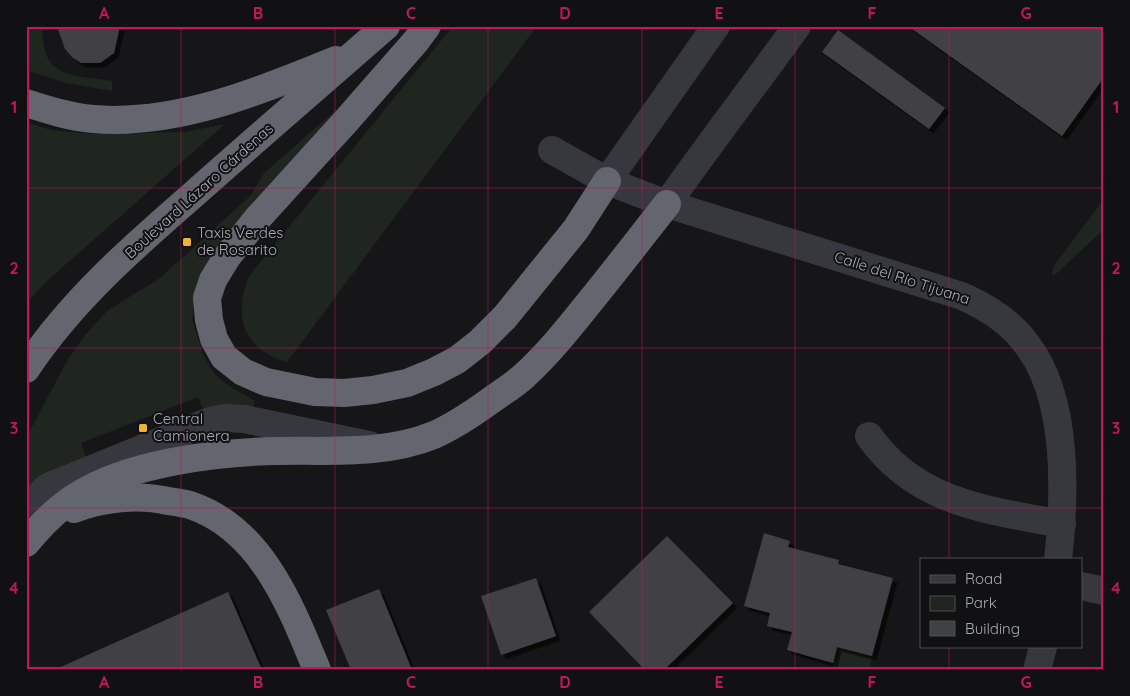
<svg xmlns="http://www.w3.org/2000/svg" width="1130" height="696" font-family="Quicksand,sans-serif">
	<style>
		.green { fill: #1e261f }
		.building { fill: #404145; filter: url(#shadow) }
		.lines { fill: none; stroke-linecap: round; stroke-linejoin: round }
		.minor { stroke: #37383d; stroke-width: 28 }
		.highway { stroke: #63666e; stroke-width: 28 }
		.grid { fill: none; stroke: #c2185b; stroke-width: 1; stroke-opacity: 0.55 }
		.poi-dot { fill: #f2b134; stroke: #111113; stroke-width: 2 }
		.labels { text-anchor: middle; stroke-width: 4; stroke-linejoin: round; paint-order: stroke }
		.street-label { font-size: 15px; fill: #a8adb8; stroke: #111113 }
		.poi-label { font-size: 15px; fill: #a8adb8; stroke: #111113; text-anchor: start }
		.neatline { fill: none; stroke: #c2185b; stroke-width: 2 }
		.grid-label { font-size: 16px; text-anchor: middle; font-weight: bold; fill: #c2185b }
	</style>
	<defs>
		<filter id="shadow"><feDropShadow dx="4.5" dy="4.5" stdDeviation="0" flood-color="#0009"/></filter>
	</defs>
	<rect width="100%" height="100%" fill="#161618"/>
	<g class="green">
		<path d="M26,26H42C43,35 43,45 46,54C54,79 91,77 112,81V91L66,83L26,70Z"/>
		<path d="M453,26H537L287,362C258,354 239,335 242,303C242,294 247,284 249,276Z"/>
		<path d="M352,96L196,293L192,319L204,357L215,375L234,389L255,401L253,410L205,414L198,397L81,443L87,460L26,491V438L68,359L85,335L107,311L160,278L250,196L264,173Z"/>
		<path d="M26,122L51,130L93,134L185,132L225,124L48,280L26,303Z"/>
		<path d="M1104,199V229L1057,273L1054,275L1052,274L1053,267Z"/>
		<path d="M837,647L872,656L870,670H834L833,663Z"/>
	</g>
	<g class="building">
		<path d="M57,26H120L114,53L100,63H81L72,57L65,49Z"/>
		<path d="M908,26H1104V77L1062,136Z"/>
		<path d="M838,30L945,108L929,129L822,52Z"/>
		<path d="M764,533L790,541L788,547L839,560L838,564L893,578L872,656L837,647L833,663L787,650L792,632L767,626L770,613L744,606Z"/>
		<path d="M667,536L733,603L664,670H645L589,612Z"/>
		<path d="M536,578L556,636L501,655L481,596Z"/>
		<path d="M379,589L412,670H351L326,610Z"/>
		<path d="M228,592L262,670H54Z"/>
	</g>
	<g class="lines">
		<g class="minor">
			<path d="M552,150L607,181L667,204L962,296C987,307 1012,323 1028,346C1069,401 1065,495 1058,560"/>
			<path d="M607,181L716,26"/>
			<path d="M667,204C709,144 754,86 797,26"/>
			<path d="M869,436C916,503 987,510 1062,524"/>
			<path d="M26,513C32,503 38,495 48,487L210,421L225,418L244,419L369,445"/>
			<path d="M1081,586L1104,591"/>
			<path d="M1037,670L1043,647"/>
		</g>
		<g class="highway">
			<path d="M427,26L416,41L346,121L257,219L227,257L213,280L207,298L209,320L214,339L224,357L243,372L266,382L315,392L344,393L373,390L407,383L434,372L457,360L480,342L505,317L576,229L607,181"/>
			<path d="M26,103C48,110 70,117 93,119C175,126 261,91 336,60"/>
			<path d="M26,369C71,301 133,247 194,194C257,138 322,82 386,26"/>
			<path d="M74,509C102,498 138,494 168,501C175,502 183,503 190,505C262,529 291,607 317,670"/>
			<path d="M26,543C41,525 57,508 77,496C129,463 217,452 278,451C330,450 385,455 434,435C454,426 472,414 490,401C501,393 514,385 524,376C548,354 568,329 588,304C615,271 641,237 667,204"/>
		</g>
	</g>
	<path class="grid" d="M181,26V670M335,26V670M488,26V670M642,26V670M795,26V670M949,26V560M26,188H1104M26,348H1104M26,508H1104M949,647V670"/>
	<g class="poi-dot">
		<rect x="182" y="237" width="10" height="10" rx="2.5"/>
		<rect x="138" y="423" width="10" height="10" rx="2.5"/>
	</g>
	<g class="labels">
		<g class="street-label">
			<text transform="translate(199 191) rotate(-42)" y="5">Boulevard Lázaro Cárdenas</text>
			<text transform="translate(902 278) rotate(18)" y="5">Calle del Río Tijuana</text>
		</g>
		<g class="poi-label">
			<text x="197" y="238">Taxis Verdes<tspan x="197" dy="17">de Rosarito</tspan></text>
			<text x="153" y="424">Central<tspan x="153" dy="17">Camionera</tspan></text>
		</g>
	</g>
	<rect width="1130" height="696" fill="none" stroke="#111113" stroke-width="55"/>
	<rect x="920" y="558" width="162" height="90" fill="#111113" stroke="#4d4f55"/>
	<rect x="930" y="575" width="25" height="8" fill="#37383d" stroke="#4d4f55"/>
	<text x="965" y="584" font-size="15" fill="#a8adb8">Road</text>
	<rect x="930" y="596" width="25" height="15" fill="#1e261f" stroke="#4d4f55"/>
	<text x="965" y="608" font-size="15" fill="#a8adb8">Park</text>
	<rect x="930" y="621" width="25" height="15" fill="#404145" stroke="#4d4f55"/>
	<text x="965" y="634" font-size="15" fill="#a8adb8">Building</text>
	<rect x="28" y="28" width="1074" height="640" class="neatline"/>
	<g class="grid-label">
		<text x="104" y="19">A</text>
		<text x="258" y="19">B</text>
		<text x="411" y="19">C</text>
		<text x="565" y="19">D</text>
		<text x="719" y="19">E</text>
		<text x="872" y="19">F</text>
		<text x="1026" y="19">G</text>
		<text x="14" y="113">1</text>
		<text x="1116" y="113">1</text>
		<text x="14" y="274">2</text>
		<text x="1116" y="274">2</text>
		<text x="14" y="434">3</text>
		<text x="1116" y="434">3</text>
		<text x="14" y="594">4</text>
		<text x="1116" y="594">4</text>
		<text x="104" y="688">A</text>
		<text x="258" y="688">B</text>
		<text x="411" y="688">C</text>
		<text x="565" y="688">D</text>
		<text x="719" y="688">E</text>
		<text x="872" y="688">F</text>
		<text x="1026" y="688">G</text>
	</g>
</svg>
